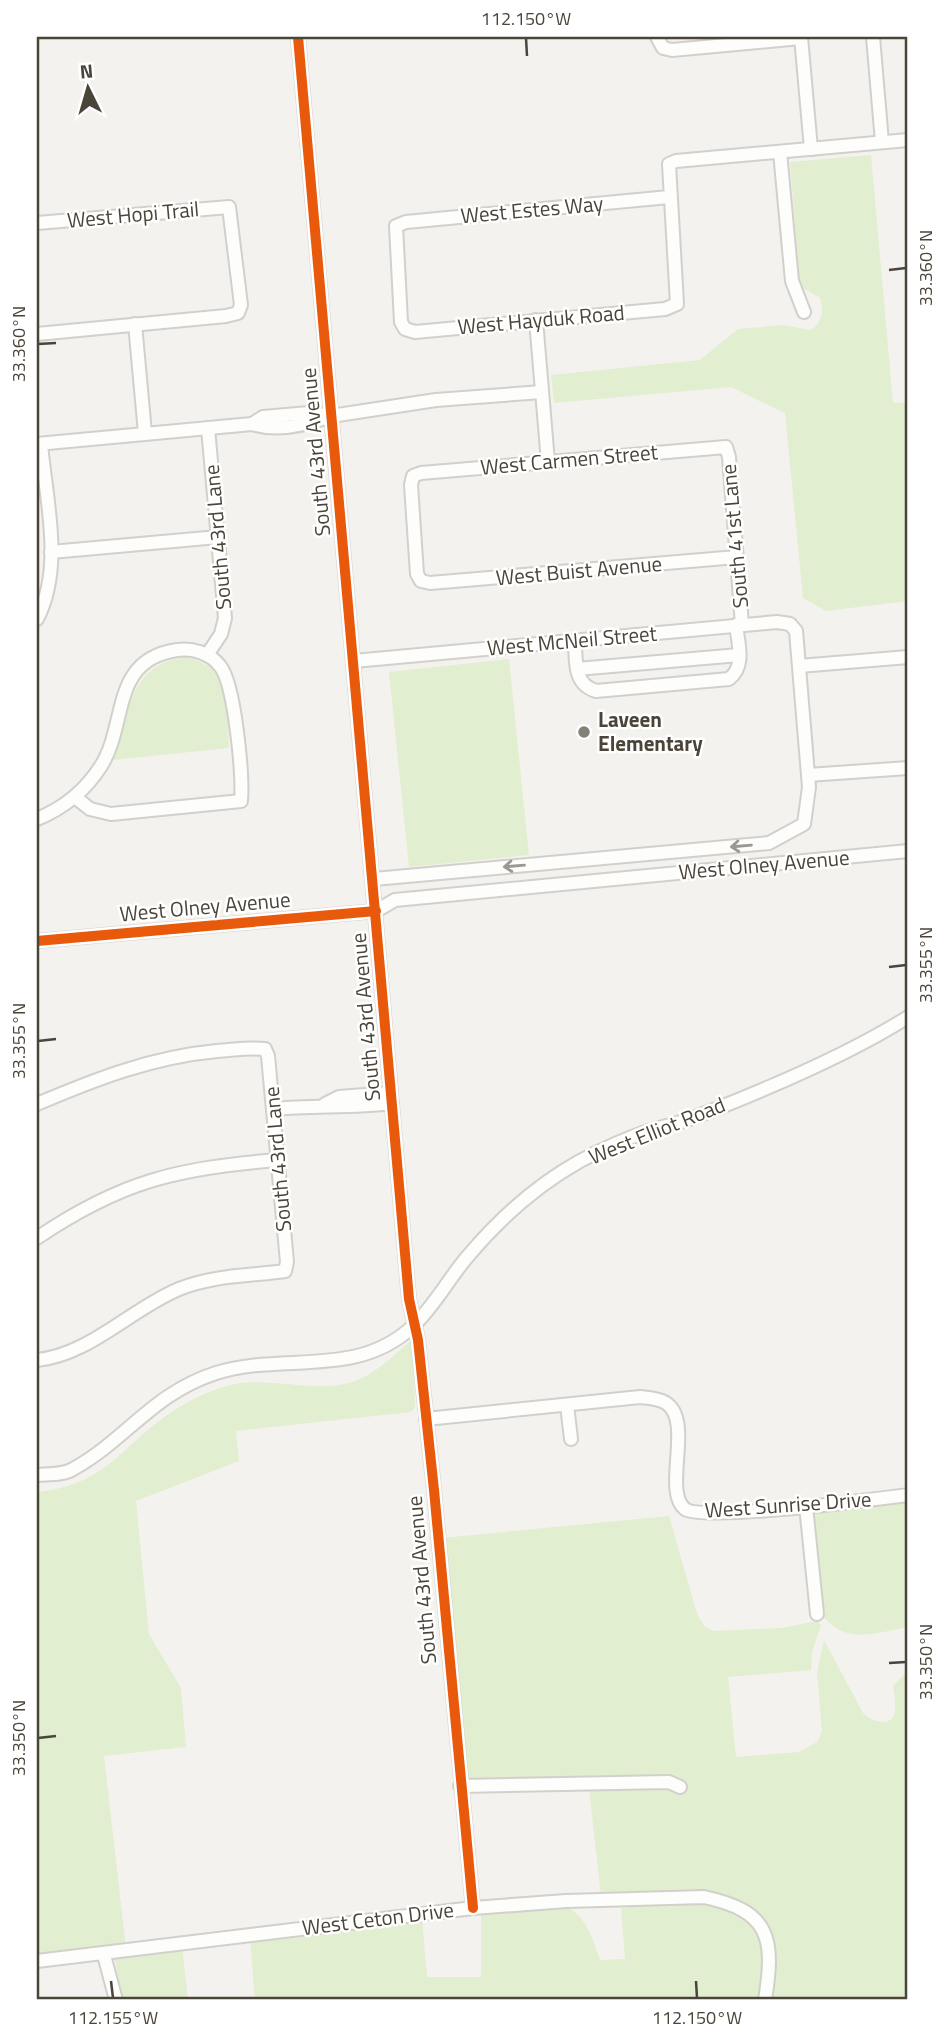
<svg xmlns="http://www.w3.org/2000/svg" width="945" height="2037" font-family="'Titillium Web',sans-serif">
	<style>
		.green { fill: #e1eecf }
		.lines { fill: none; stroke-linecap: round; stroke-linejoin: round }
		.minor-casing { stroke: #d2d0cb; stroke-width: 16 }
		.minor { stroke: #fdfdfc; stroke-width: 12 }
		.cycleway-casing { stroke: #fff; stroke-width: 15 }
		.cycleway { stroke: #e8590c; stroke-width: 10 }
		.oneway { stroke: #9b9791 }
		.ticks { fill: none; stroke: #4b4439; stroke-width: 2.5 }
		.poi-dot { fill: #868178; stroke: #fff; stroke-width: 2.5 }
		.labels { text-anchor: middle; stroke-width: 5; stroke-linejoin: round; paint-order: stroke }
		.street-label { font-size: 21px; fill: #4b4439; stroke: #fff }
		.poi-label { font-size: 21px; font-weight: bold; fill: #4b4439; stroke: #fff; text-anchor: start }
		.neatline { fill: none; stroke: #4b4439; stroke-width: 2.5 }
		.ticks-label { font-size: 18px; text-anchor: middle; fill: #4b4439 }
	</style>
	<rect width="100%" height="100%" fill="#f4f2ee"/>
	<g class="green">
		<path d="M871,155L893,403L908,402V601L826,611L803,598L785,413L731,387L554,403L551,375L700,360L738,329L782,325L811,330C822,323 824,311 820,298L800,286L790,162Z"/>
		<path d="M185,657C234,667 227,709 229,748L113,760C129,717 127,665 185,657Z"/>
		<path d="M509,659L529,855L409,867L389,672Z"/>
		<path d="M412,1339L415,1407L411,1412L236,1431L239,1461L136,1501L149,1634L181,1688L186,1747L104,1756L126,1948L37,1959V1492C53,1490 68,1487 83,1480C113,1467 133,1440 159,1421C180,1405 204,1392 230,1385C249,1380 269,1383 288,1384C353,1391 366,1382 412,1339Z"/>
		<path d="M908,1499V1627C875,1633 844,1646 821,1613L810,1508Z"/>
		<path d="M669,1516L697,1614L705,1627L714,1631L781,1628L817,1621L821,1625L812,1653L811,1670L728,1677L736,1757L799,1752L817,1742L822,1732L817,1673L824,1640L863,1713C872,1722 893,1729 895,1710C896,1702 894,1693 893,1686L908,1671V2000H769L773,1945L770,1930L755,1912L727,1898L601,1896L589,1788L666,1787L681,1795L686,1791L685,1783L680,1778L476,1783L464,1773L442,1538Z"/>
		<path d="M703,1900L746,1914L765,1945L762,2000H255L250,1937L422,1918L427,1977H481V1912L567,1907C588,1919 592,1938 600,1960L625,1959L621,1908Z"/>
		<path d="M182,1946L188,2000H122L115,1959Z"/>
	</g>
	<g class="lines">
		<g class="minor-casing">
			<g id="minor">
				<path d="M298,37L409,1299L418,1340L434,1490L473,1908"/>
				<path d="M657,37L663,48L672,50L801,38"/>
				<path d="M801,37L811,149"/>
				<path d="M873,37L882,142"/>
				<path d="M780,152L792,281L804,312"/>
				<path d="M669,197L406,222L396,226L401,322L405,329L415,332L665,309L677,304L669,164L676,161L908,140"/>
				<path d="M37,223L229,207L241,305L238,313L226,316L37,334"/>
				<path d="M536,320L548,462"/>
				<path d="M135,324L145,433"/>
				<path d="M252,424L263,417L309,413L331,416L436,400L542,392"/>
				<path d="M37,444L252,424C277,432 307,425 331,416"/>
				<path d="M51,552L218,537"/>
				<path d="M737,557L430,583L421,581L417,574L411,485L413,476L421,473L726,447L729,457L742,625"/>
				<path d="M37,619C64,567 46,500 41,444"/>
				<path d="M575,641C576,661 573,684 596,691L729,679C746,666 738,643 736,625"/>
				<path d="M207,655L221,634L225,618L208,428"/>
				<path d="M354,661L777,622L790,624L796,631L809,787L804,824L769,843L374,879"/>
				<path d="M799,666L908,657"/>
				<path d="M577,669L739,655"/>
				<path d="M808,775L908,768"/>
				<path d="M37,819C64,808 85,791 101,766C128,723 110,660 177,650C193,648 210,653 220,666C235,684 243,776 241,801L111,814L90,809L75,797"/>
				<path d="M37,941L376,911L395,900L908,851"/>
				<path d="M37,1104C96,1079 152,1057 217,1051C233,1050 249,1047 265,1049L268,1056L287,1262L285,1271C250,1276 213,1275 179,1289C131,1309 89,1355 37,1360"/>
				<path d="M325,1104L339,1097L391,1093"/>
				<path d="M273,1109C314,1105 352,1108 392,1103"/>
				<path d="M37,1238C121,1181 178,1168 278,1160"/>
				<path d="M567,1405L571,1439"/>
				<path d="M426,1419L640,1397C648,1398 658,1398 666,1403C694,1421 662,1491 685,1509C702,1522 877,1499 908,1495"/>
				<path d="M37,1475C48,1474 64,1475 73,1469C126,1440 153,1393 216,1373C283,1352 356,1379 412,1327C434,1307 449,1278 468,1256C500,1218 537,1185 580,1161C601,1150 625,1139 648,1131C664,1126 682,1123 698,1116C765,1090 848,1055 908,1017"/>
				<path d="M806,1506L817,1614"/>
				<path d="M460,1786L669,1782L680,1787"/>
				<path d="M104,1955L116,2000"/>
				<path d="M37,1961L473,1908L566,1901L704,1897C770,1911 775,1938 765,2000"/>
			</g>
		</g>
		<use href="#minor" class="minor"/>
		<g class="cycleway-casing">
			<g id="cycleway">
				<path d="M298,37L409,1299L418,1340L434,1490L473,1908"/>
				<path d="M37,941L376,911"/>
			</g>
		</g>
		<use href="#cycleway" class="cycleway"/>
	</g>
	<defs><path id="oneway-shaft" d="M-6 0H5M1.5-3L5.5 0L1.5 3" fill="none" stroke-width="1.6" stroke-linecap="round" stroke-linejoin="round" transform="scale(1.75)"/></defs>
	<g class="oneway">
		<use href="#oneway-shaft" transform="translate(741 846) rotate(175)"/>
		<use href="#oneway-shaft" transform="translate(514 866) rotate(175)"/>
	</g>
	<path class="ticks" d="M526,38L527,56M889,270L906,268M38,344L56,343M889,967L906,965M38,1041L56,1039M889,1663L906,1662M38,1738L56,1736M111,1981L113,1998M696,1981L697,1998"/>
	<circle class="poi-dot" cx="584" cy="732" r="7"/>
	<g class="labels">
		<g class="street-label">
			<text transform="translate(532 210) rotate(-5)" y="7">West Estes Way</text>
			<text transform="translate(133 215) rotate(-5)" y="7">West Hopi Trail</text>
			<text transform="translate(541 320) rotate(-5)" y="7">West Hayduk Road</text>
			<text transform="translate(316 452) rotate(-95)" y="7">South 43rd Avenue</text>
			<text transform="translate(569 460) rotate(-5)" y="7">West Carmen Street</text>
			<text transform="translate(735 536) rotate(-95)" y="7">South 41st Lane</text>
			<text transform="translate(218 537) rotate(-95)" y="7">South 43rd Lane</text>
			<text transform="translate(579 571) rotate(-5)" y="7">West Buist Avenue</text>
			<text transform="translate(572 641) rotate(-5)" y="7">West McNeil Street</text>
			<text transform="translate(764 865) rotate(-5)" y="7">West Olney Avenue</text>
			<text transform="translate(205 907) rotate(-5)" y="7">West Olney Avenue</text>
			<text transform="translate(366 1017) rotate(-95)" y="7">South 43rd Avenue</text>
			<text transform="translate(657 1131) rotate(-22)" y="7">West Elliot Road</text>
			<text transform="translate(278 1159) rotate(-95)" y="7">South 43rd Lane</text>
			<text transform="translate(788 1505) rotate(-4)" y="7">West Sunrise Drive</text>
			<text transform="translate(422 1580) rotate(-95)" y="7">South 43rd Avenue</text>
			<text transform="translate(378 1919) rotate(-7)" y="7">West Ceton Drive</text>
		</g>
		<g class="poi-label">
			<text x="598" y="727">Laveen<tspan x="598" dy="24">Elementary</tspan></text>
		</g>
	</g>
	<rect width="945" height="2037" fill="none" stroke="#ffffff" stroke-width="77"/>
	<g transform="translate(88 88) rotate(355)" stroke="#ffffff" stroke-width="5" paint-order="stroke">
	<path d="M0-5L12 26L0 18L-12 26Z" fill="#4b4439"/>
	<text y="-10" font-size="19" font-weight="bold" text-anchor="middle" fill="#4b4439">N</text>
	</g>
	<rect x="38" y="38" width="868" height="1960" class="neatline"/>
	<g class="ticks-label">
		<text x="526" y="25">112.150°W</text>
		<text transform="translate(926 268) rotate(-90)" y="6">33.360°N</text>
		<text transform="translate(19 344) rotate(-90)" y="6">33.360°N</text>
		<text transform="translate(926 965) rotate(-90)" y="6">33.355°N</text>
		<text transform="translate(19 1041) rotate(-90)" y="6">33.355°N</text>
		<text transform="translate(926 1662) rotate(-90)" y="6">33.350°N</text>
		<text transform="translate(19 1738) rotate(-90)" y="6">33.350°N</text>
		<text x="113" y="2024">112.155°W</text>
		<text x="697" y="2024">112.150°W</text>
	</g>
</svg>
